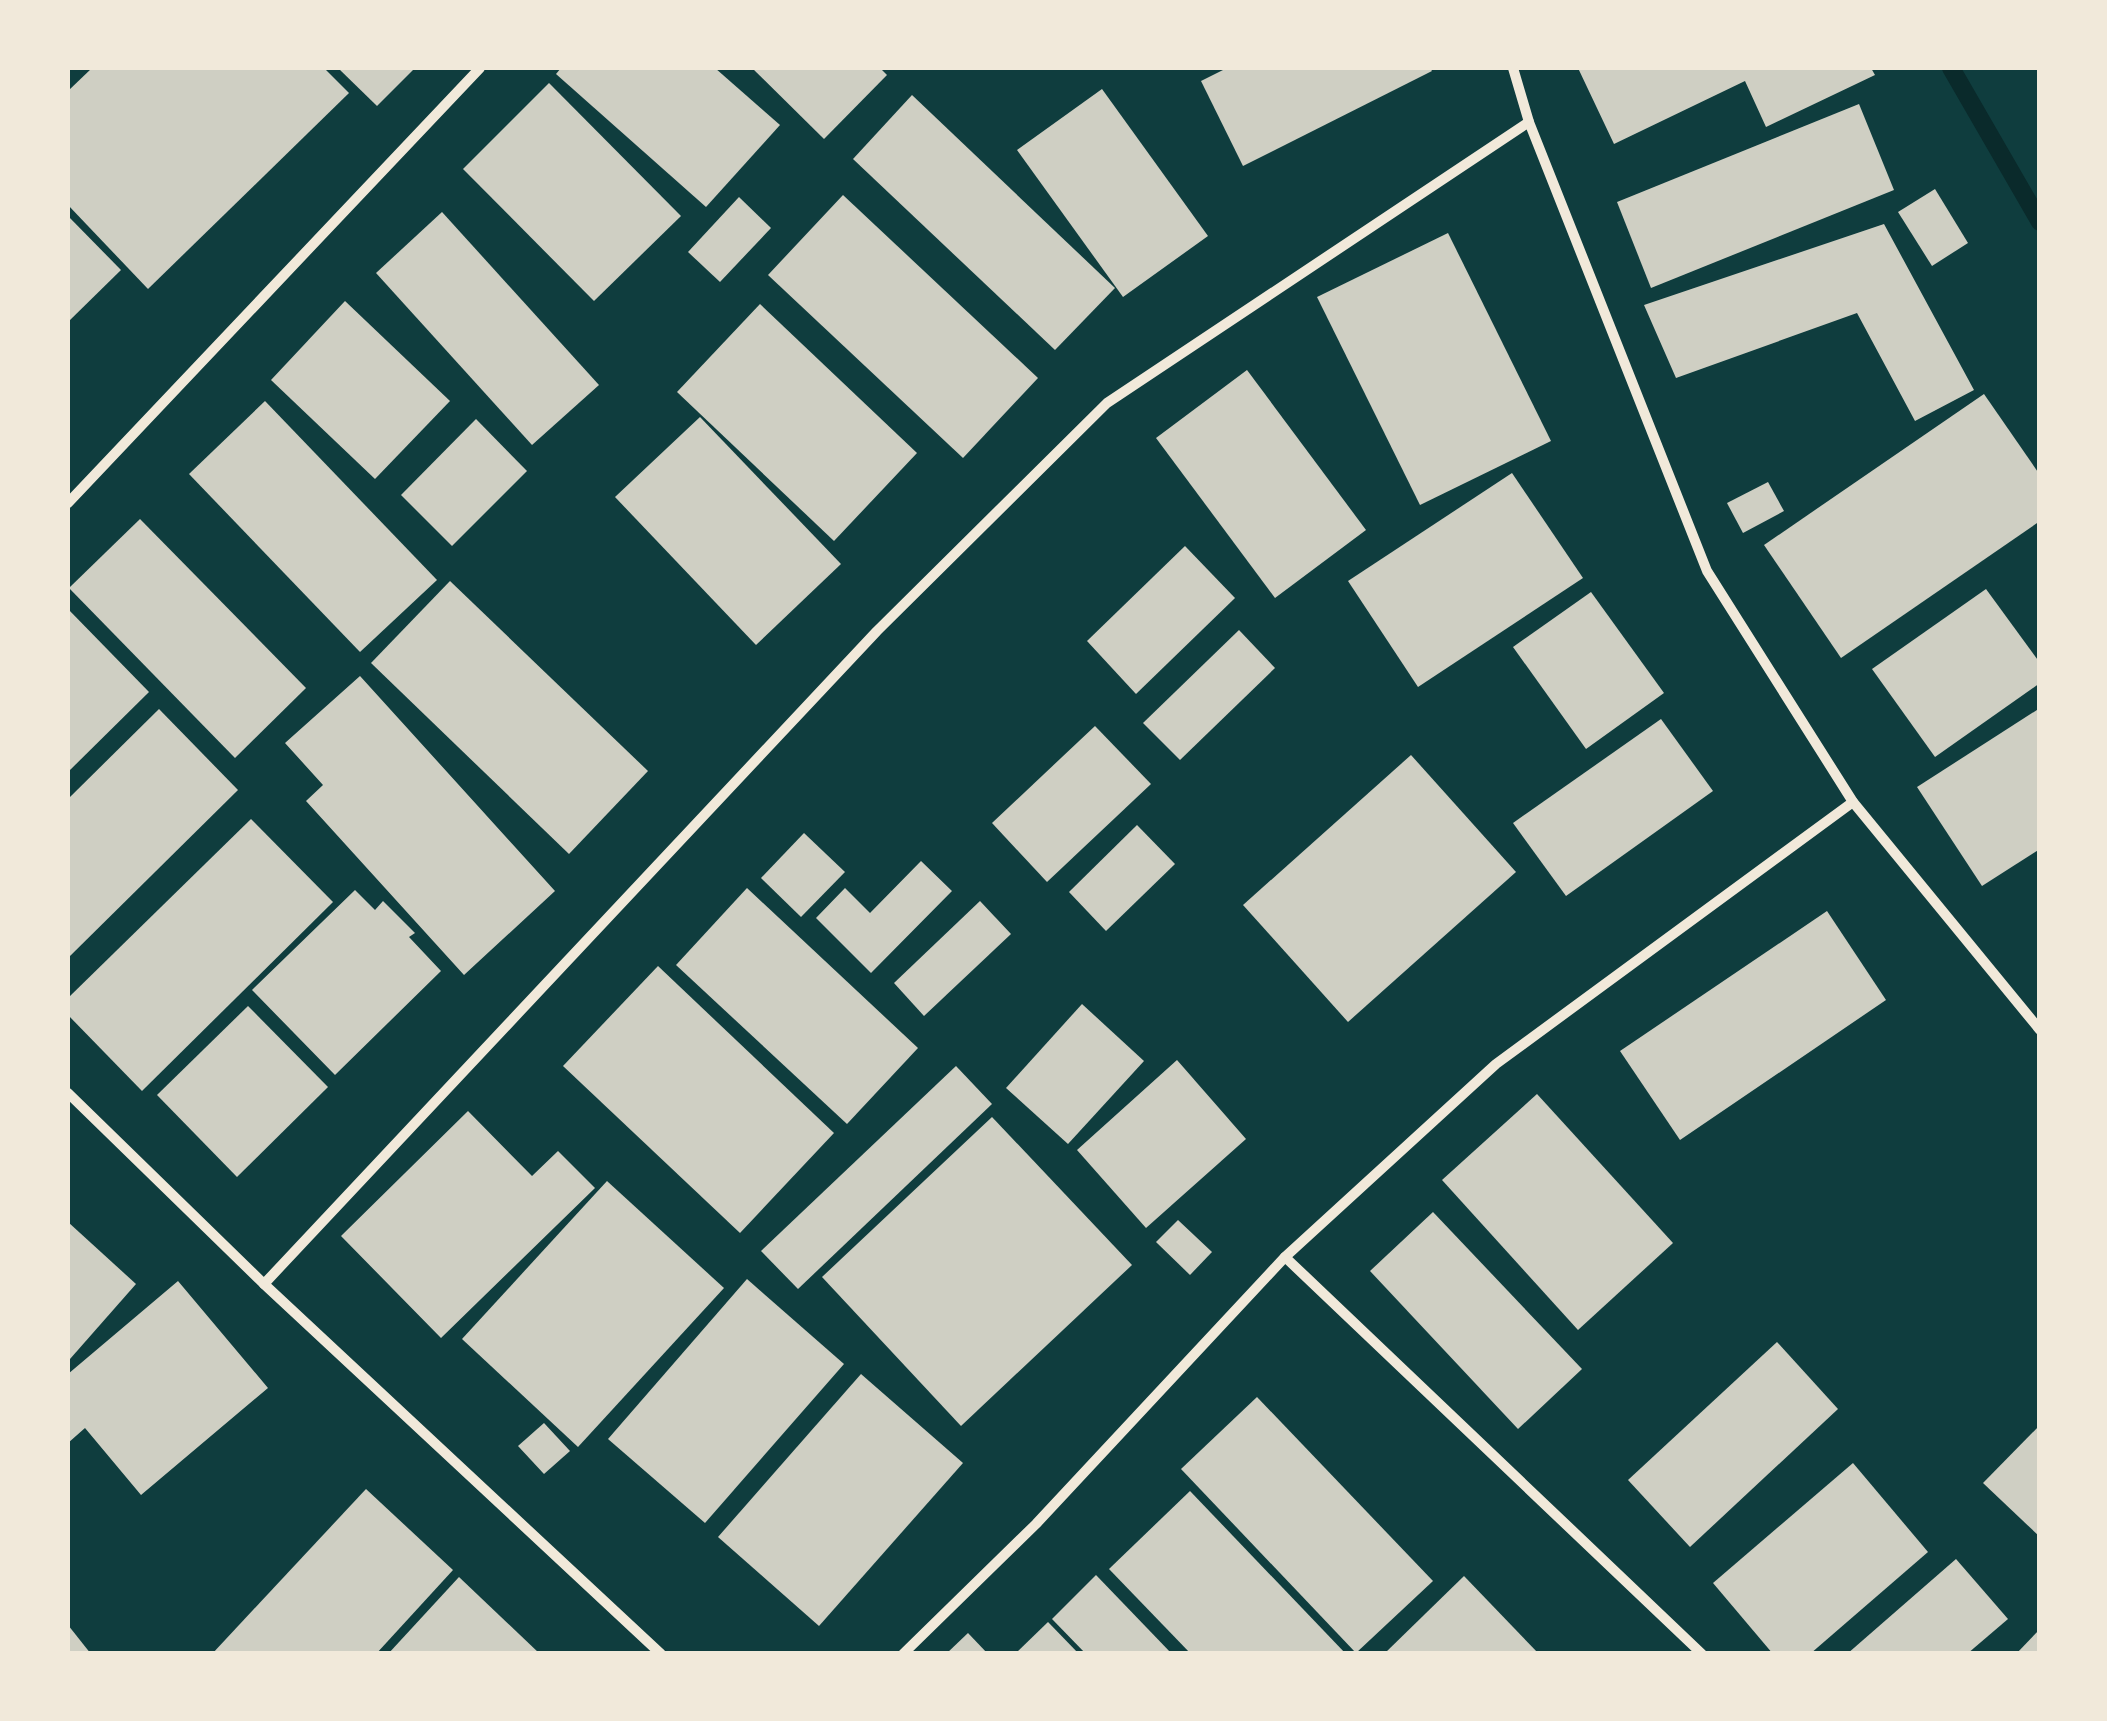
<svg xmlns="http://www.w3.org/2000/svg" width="2107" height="1721" font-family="Montserrat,sans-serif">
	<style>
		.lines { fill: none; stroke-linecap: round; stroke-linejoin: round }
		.stream { stroke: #0a2a2b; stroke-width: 18 }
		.building { fill: #cfcfc3 }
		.minor { stroke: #f1e9da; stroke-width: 10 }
	</style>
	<rect width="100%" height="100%" fill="#0f3d3e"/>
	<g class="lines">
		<path class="stream" d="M1951,68L2040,222"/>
	</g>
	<g class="building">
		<path d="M92,68H324L349,93L148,289L68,205V91Z"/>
		<path d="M338,68H415L377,106Z"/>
		<path d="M561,68H715L780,125L706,207L556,74Z"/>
		<path d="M752,68H880L887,75L824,139Z"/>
		<path d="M1227,68H1430L1432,71L1243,166L1201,81Z"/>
		<path d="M1578,68H1871L1875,75L1766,127L1745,81L1614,144Z"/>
		<path d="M549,83L681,216L594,301L463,169Z"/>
		<path d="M1102,89L1208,236L1123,297L1017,150Z"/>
		<path d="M912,95L1115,288L1055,350L853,159Z"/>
		<path d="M1859,104L1894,190L1651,288L1617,202Z"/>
		<path d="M1935,189L1968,243L1932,266L1898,212Z"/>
		<path d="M843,195L1038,378L963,458L768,275Z"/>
		<path d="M739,197L771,228L720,282L688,252Z"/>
		<path d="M442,212L599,385L532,445L376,273Z"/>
		<path d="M68,216L121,270L68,322Z"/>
		<path d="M1884,224L1974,390L1915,421L1857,313L1676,378L1644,305Z"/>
		<path d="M1448,233L1551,441L1420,505L1317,297Z"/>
		<path d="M345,301L450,401L375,479L271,380Z"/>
		<path d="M760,304L917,453L834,541L677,392Z"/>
		<path d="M1247,370L1366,530L1275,598L1156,438Z"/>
		<path d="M1984,394L2040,475V521L1841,658L1764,545Z"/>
		<path d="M265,401L437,580L360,652L189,474Z"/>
		<path d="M700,417L841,564L756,645L615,497Z"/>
		<path d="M476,419L527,471L452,546L401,495Z"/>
		<path d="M1512,473L1583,578L1418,687L1348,581Z"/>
		<path d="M1768,482L1784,511L1743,533L1727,503Z"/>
		<path d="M140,519L306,688L235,758L69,588Z"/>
		<path d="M1185,546L1235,598L1136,694L1087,641Z"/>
		<path d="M450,581L648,771L569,854L371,663Z"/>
		<path d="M1986,589L2040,663V683L1935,757L1872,669Z"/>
		<path d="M1591,592L1664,693L1586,749L1513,647Z"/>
		<path d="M68,609L149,692L68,772Z"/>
		<path d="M1239,630L1275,668L1180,760L1143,723Z"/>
		<path d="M360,676L555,891L464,975L306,801L323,785L285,743Z"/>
		<path d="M2040,708V849L1982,886L1917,787Z"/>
		<path d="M159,709L238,790L68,958V799Z"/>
		<path d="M1661,719L1713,791L1566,896L1513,823Z"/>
		<path d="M1095,726L1151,784L1047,882L992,823Z"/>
		<path d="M1411,755L1516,872L1348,1022L1243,905Z"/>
		<path d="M251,819L333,902L142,1091L68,1015V998Z"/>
		<path d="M1137,825L1175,864L1106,931L1069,892Z"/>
		<path d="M804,833L845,872L801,917L761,878Z"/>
		<path d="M921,861L952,891L871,973L816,918L845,888L870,913Z"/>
		<path d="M747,888L918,1048L847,1124L676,965Z"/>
		<path d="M355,890L375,910L383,901L415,933L409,937L441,971L335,1075L252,990Z"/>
		<path d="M980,901L1011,934L924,1016L894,983Z"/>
		<path d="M1827,911L1886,1000L1680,1140L1620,1051Z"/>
		<path d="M658,966L834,1133L740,1233L563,1066Z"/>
		<path d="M1082,1004L1144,1061L1068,1144L1006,1088Z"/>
		<path d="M248,1006L328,1087L237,1177L157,1095Z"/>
		<path d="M1177,1060L1246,1139L1146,1228L1077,1150Z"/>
		<path d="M956,1066L992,1104L798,1289L761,1251Z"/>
		<path d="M1537,1094L1673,1243L1578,1330L1442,1180Z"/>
		<path d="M468,1111L532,1176L558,1151L595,1188L441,1338L341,1236Z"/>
		<path d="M992,1117L1132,1265L961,1426L822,1277Z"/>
		<path d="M607,1181L724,1288L578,1447L462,1339Z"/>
		<path d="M1433,1212L1582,1369L1518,1429L1370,1271Z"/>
		<path d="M1178,1220L1212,1252L1190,1275L1156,1242Z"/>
		<path d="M68,1222L136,1284L70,1359L68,1357Z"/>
		<path d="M747,1279L844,1364L705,1523L608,1439Z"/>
		<path d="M178,1281L268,1388L141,1495L85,1428L68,1443V1374Z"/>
		<path d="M1777,1342L1838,1409L1690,1547L1628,1480Z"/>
		<path d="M861,1374L963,1463L819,1626L718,1537Z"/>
		<path d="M1257,1397L1433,1581L1356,1653L1181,1469Z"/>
		<path d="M544,1423L570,1451L544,1474L518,1446Z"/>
		<path d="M2040,1425V1537L1983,1483Z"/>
		<path d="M1853,1463L1928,1552L1810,1654H1773L1713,1583Z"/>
		<path d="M366,1489L453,1570L376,1654H212Z"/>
		<path d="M1190,1491L1346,1654H1191L1109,1569Z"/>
		<path d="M1956,1559L2008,1619L1967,1654H1847Z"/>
		<path d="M1096,1575L1172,1654H1086L1052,1619Z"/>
		<path d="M1464,1576L1539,1654H1384Z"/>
		<path d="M459,1577L540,1654H388Z"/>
		<path d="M1048,1622L1079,1654H1015Z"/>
		<path d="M68,1625L91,1654H68Z"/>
		<path d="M2040,1629V1654H2016Z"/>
		<path d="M968,1633L988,1654H946Z"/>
	</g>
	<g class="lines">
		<g class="minor">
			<path d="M1513,68L1529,122L1707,571L1853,802L2040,1030"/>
			<path d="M68,503L480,68"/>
			<path d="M68,1093L264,1284L661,1654"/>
			<path d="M1285,1257L1702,1654"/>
			<path d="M264,1284L877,631L1107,403L1529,122"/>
			<path d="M903,1654L1036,1524L1285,1257L1496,1064L1853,802"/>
		</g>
	</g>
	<rect width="2107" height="1721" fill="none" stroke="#f1e9da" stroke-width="140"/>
</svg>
